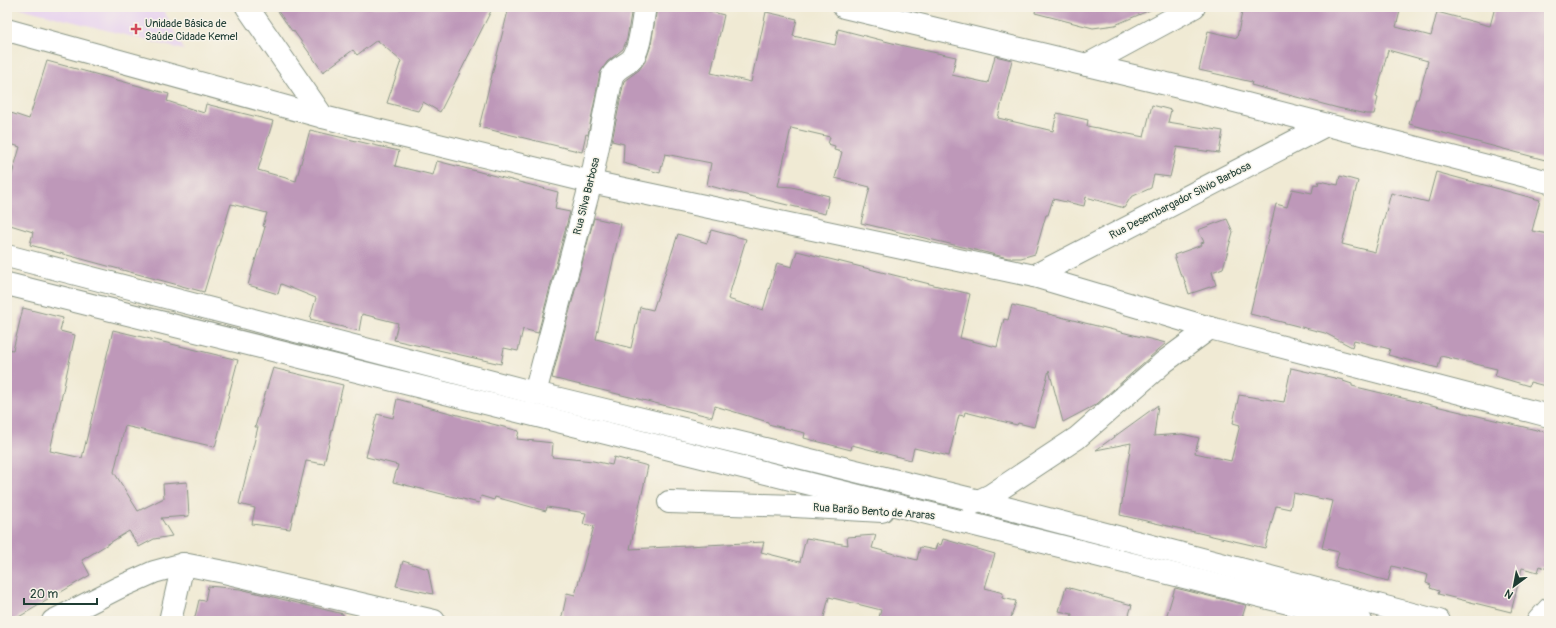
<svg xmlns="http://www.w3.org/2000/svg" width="1556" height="628" font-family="Pangolin,sans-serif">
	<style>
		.built { fill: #e7d2ef }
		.building { fill: #be98b9 }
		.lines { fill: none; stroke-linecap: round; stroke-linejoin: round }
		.minor-casing { stroke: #889484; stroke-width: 24 }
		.minor { stroke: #fff; stroke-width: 22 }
		.poi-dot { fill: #d1495b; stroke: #f7f3e8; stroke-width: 1.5 }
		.labels { text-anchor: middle; stroke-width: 3; stroke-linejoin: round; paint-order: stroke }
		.poi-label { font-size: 11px; fill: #1f3d34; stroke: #f7f3e8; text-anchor: start }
		.street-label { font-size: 11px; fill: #1f3d34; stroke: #f7f3e8 }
	</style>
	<rect width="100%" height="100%" fill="#f7f3e8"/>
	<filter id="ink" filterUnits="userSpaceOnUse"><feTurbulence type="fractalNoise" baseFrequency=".025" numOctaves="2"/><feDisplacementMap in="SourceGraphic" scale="8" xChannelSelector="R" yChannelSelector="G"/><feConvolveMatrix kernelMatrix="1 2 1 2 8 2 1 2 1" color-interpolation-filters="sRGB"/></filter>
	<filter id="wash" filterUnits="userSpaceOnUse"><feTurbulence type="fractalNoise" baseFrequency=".012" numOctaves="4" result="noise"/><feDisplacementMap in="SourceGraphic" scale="16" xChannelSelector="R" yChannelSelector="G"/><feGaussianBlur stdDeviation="0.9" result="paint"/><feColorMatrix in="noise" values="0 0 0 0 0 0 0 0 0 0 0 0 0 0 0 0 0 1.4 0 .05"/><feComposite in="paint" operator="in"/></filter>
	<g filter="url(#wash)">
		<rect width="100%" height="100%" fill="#f0ead4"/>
		<path class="built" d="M16,7H162L184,50Z"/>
		<g id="blocks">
			<g class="building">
				<path d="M275,7H493L440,112L423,102L418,111L387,103L401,61L377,40L357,55L353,50L323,72L293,30L292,31Z"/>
				<path d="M509,7H632L627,39L623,49L607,62L600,73L588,135L586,134L582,152L479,127Z"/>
				<path d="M657,7H693L724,15L711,73L751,82L766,12L797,19L793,36L835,45L838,29L904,46L956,57L952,75L988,83L995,56L1012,60L998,118L1053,131L1057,113L1088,120L1087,126L1144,137L1152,105L1171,110L1168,122L1223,131L1219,153L1177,147L1170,177L1154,175L1151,188L1131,197L1124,208L1086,197L1084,206L1053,199L1048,215H1046L1035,254L1021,258H1008L988,253L861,223L870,187L835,178L842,152L834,150L835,146L828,144L830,137L791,128L778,186L792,187L829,196L825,214L725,190L707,185L711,163L665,154L660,173L623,163L624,144L612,141L624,81L639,70L646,60L651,45Z"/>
				<path d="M1036,7H1157L1115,25L1093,28L1035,13Z"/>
				<path d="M1243,7H1401L1396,27L1431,36L1437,12L1490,26L1495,7H1549V161L1409,124L1416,99H1418L1428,61L1388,50L1376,97L1378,98L1374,114H1366L1338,108L1251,85L1252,82L1199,70L1208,31L1237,38Z"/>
				<path d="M47,61L169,94L167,101L204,113L206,104L273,121L258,170L296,181L310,130L399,151L395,166L433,175L437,161L558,192L555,209L570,212L538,333L523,329L518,351L504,348L501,364L394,340L398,323L362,314L359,331L310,319L316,298L281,284L278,294L248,285L265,227L263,226L267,213L231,204L204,292L30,245L33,232L7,224V191L20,147L7,143V117L10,118L11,113L29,119Z"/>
				<path d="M1436,172L1540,200L1532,231L1549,234V387L1530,382L1529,386L1495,376L1497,369L1441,356L1438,368L1388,355L1390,349L1354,340L1352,347L1325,333L1250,314L1276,204L1287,207L1292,189L1312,193L1314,184L1318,185L1319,181L1338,185L1340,176L1358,181L1342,244L1375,252L1391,193L1428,202Z"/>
				<path d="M594,218L621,224L596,339L631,348L640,307L653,310L678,234L707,243L711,230L746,239L728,299L763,310L777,263L792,267L797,251L970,294L960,338L997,347L1004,319L1008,320L1012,305L1166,343L1097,404L1063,422L1049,370L1034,427L1018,423L1017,425L965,412L964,416L959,415L949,456L914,448L911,460L852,445L851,450L804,438L805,433L768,424V422L715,406L712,417L552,378Z"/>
				<path d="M1227,219L1233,232L1223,268L1212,272L1216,285L1189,294L1183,276H1181L1174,255L1202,245L1201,243L1204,242L1198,230Z"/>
				<path d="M23,308L63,318L60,331L75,335L50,451L82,458L113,330L238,360L215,447L125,426L114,472L138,511L164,498L163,484L187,482L189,516L161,518L172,536L154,539L139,547L129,531L82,560L90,575L12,621H7V349L13,350Z"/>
				<path d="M273,368L343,385L324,464L306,461L290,529L252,524L255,508L239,504L258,427H255Z"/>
				<path d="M1291,368L1343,380V381L1352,384V386L1549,433V570L1540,566L1538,572L1522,568L1511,612L1438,594L1439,591L1430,588L1431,585L1426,583L1428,575L1392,566L1388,581L1335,567L1339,552L1322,548L1333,501L1293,493L1290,509L1276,506L1265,548L1120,515L1131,443L1096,450L1158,405L1154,436L1182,434L1199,438L1195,453L1231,461L1240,425L1233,423L1239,395L1284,402Z"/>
				<path d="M397,399L519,431L517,439L553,443L552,457L593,461L612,465L614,457L648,466L630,549L764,542L761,552L800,562L806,538L848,545L847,537L876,535L872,548L917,560L920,547L935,550L937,544L941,545L943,539L995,554L985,588L1003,593L1002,598L1016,601L1010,621H878L881,610L829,597L823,621H561L567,593L575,595L594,526L583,524L586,513L547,507L546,511L495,497L494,500L481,496L479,503L393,482L398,465L366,457L377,414L393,418Z"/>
				<path d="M403,561L428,569L433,594L396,586Z"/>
				<path d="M208,586L240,589L343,614L342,621H194L199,600L205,601Z"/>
				<path d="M1066,587L1132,605L1127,621H1071L1072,614L1059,611Z"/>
				<path d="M1175,588L1246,605L1241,621H1165Z"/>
			</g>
		</g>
	</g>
	<g filter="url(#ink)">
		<use href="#blocks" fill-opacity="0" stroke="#889484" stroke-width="1"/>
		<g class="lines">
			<g class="minor-casing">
				<g id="minor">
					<path d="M247,7L323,117"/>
					<path d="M844,7L1196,91L1549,182"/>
					<path d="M7,30L323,117L591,182L1034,276L1210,328L1549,416"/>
					<path d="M1087,65L1194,7"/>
					<path d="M7,256L535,393L979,501L1439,621"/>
					<path d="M1034,276L1326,125"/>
					<path d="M7,284L1361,621"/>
					<path d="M535,393L591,182L612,76C617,67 624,66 631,60C641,50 642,20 645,7"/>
					<path d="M669,502L795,506L882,511"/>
					<path d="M972,504L991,495L1077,438L1164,362L1210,328"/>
					<path d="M53,621L118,588L154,572L183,564L224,572L434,621"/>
					<path d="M170,621L183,564"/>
					<path d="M1538,621L1549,609"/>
				</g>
			</g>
			<use href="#minor" class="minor"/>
		</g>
	</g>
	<path class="poi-dot" d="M134 23h4v4h4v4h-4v4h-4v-4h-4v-4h4z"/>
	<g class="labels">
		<g class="poi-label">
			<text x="145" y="27">Unidade Básica de<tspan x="145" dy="13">Saúde Cidade Kemel</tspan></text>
		</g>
		<g class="street-label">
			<text transform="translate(586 196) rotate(-76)" y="4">Rua Silva Barbosa</text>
			<text transform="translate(1180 200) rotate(-27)" y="4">Rua Desembargador Silvio Barbosa</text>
			<text transform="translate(874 511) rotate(4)" y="4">Rua Barão Bento de Araras</text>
		</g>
	</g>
	<rect width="1556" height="628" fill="none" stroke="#f7f3e8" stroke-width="24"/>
	<g transform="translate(1514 586) rotate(212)" stroke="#f7f3e8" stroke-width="3" paint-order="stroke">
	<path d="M0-3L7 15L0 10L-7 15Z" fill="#1f3d34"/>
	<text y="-6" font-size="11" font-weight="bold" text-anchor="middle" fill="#1f3d34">N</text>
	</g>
	<path d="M24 598v6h73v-6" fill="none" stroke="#1f3d34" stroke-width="2"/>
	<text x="30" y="598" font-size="12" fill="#1f3d34" stroke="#f7f3e8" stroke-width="3" paint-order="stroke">20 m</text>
</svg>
